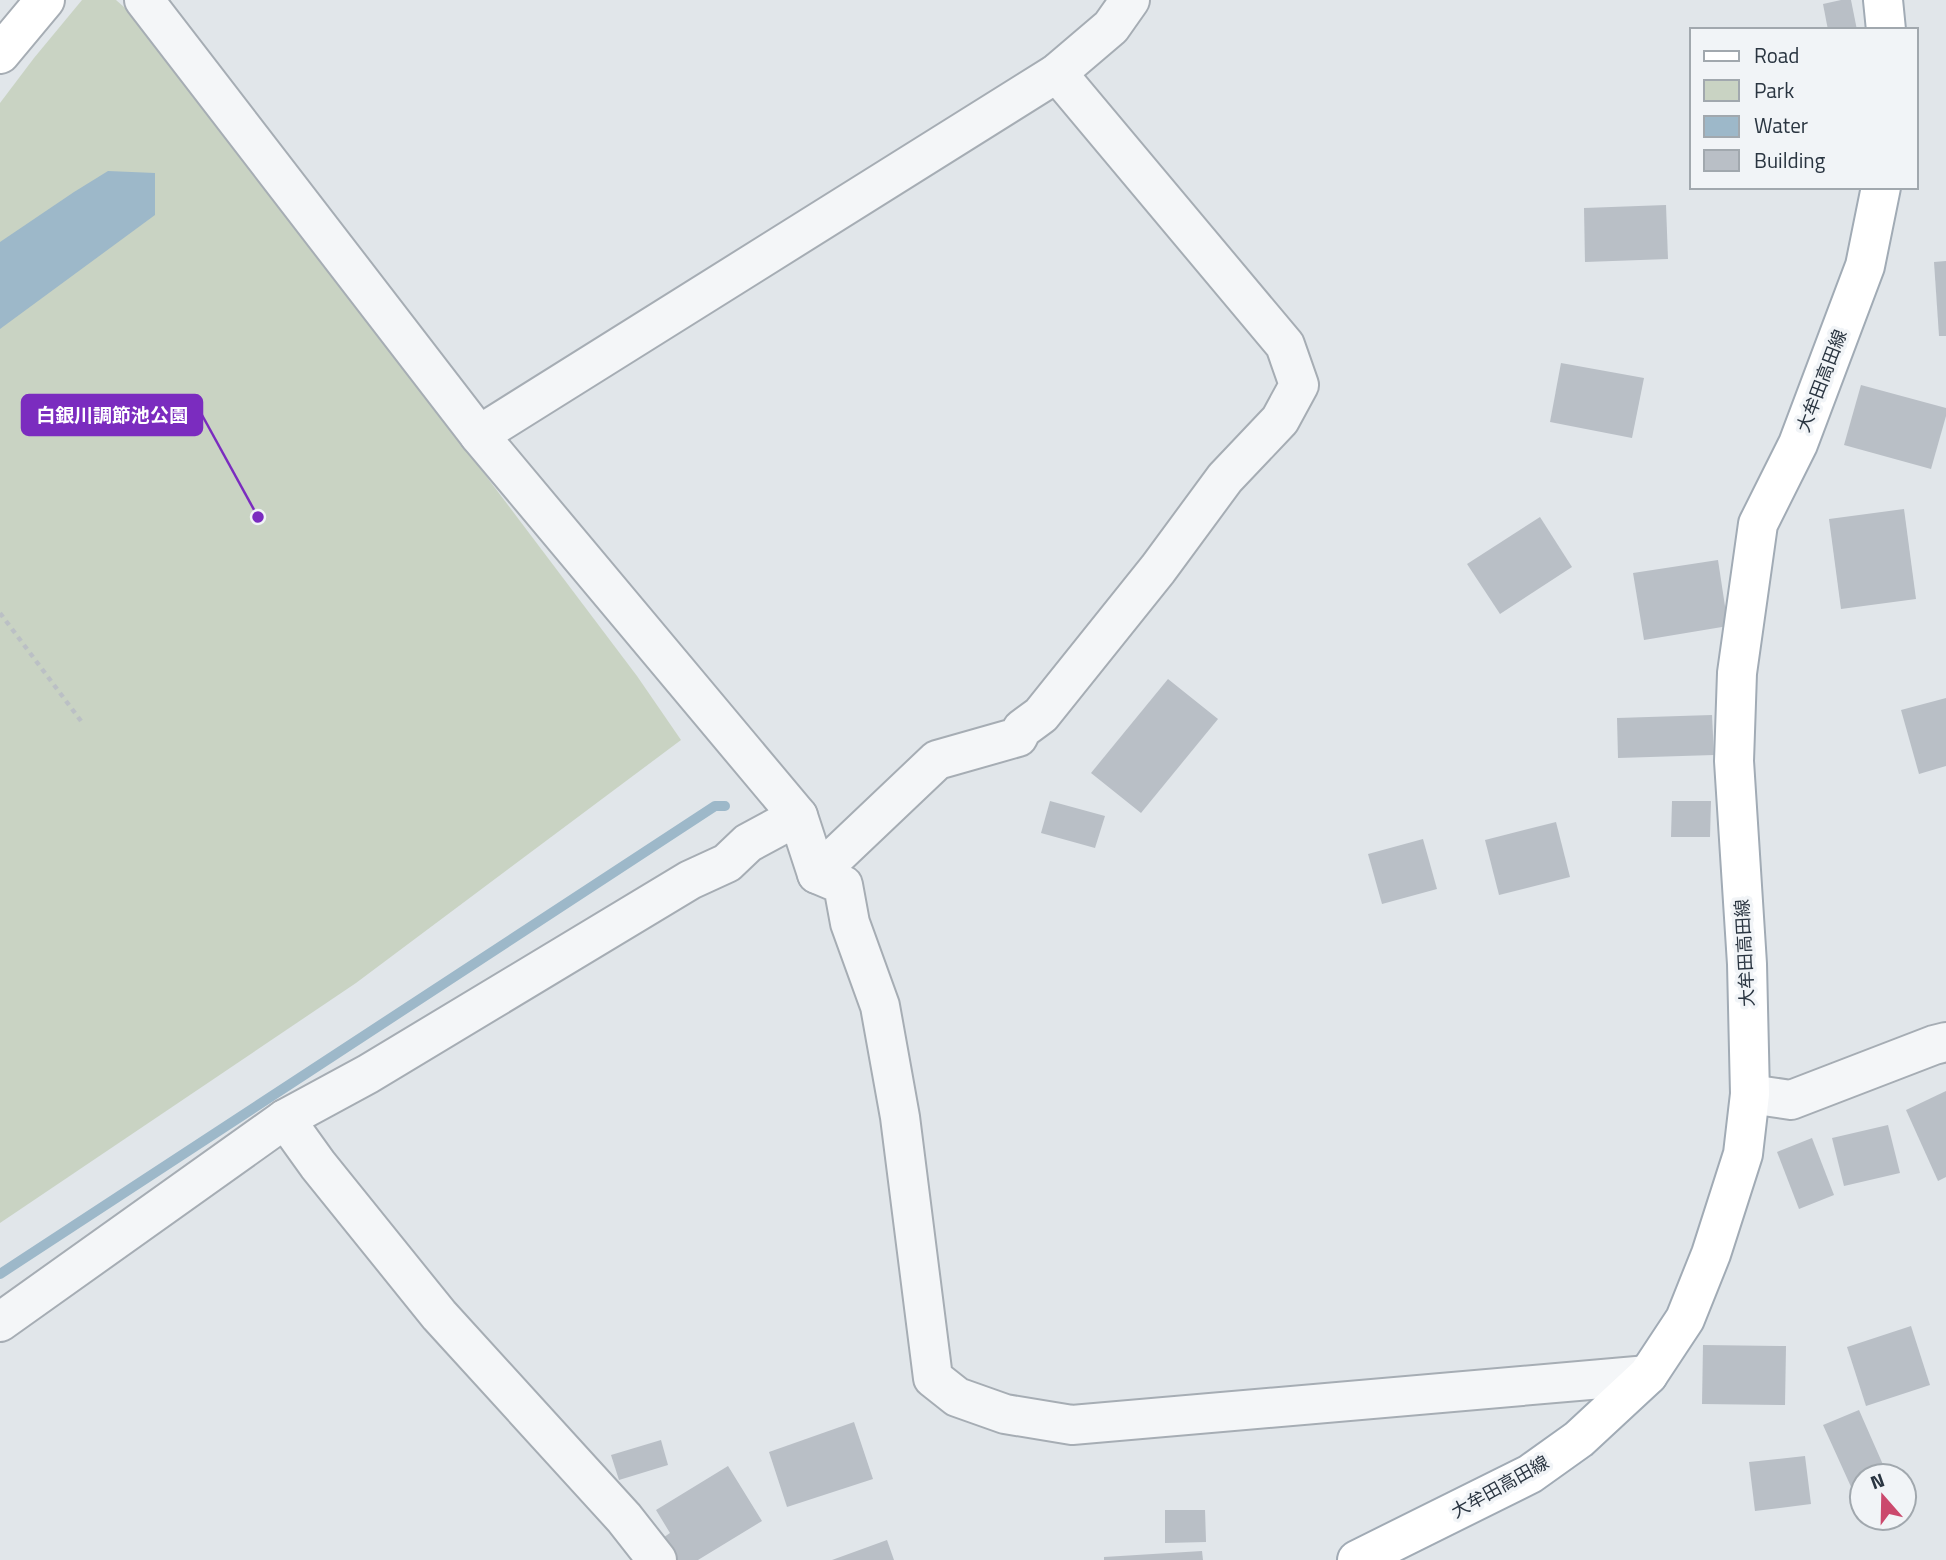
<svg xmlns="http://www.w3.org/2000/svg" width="1946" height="1560" font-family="'Titillium Web','Noto Sans JP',sans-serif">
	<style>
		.green { fill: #c9d3c3 }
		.water { fill: #9db8c9 }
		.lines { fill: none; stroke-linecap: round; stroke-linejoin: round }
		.stream { stroke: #9db8c9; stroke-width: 10 }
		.building { fill: #b9bfc6 }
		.street-casing { stroke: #a6adb4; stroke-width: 42 }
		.secondary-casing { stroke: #a6adb4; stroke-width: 42 }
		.primary-casing { stroke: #a1abb5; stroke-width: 42 }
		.path { stroke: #bbc0c5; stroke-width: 4.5; stroke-dasharray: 5 5; stroke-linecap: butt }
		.street { stroke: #f4f6f8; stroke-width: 38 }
		.secondary { stroke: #fff; stroke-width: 38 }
		.primary { stroke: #fff; stroke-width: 38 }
		.labels { text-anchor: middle; stroke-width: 7; stroke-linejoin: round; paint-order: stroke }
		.street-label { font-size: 18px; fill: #2a3541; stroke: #f1f4f7 }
		.leader { fill: none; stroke: #7b2cbf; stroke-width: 2.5 }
		.callout-dot { fill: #7b2cbf; stroke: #f1f4f7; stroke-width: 2.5 }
		.callout { fill: #7b2cbf; stroke: #7b2cbf; stroke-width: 2.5 }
		.callout-label { font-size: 19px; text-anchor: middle; font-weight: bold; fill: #fff }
	</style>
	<rect width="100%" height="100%" fill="#e1e6ea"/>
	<path class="green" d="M82,0H116L132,14L397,358L637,676L681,740L356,983L0,1223V103L34,58Z"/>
	<path class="water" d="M108,171L155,173V215L0,329V242L74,192Z"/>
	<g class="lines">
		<path class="stream" d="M0,1274L715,806H725"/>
	</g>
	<g class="building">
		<path d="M1841,0H1851L1857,30H1828L1823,4Z"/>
		<path d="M1666,205L1668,259L1585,262L1584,208Z"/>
		<path d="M1946,261V336H1939L1934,262Z"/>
		<path d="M1561,363L1644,378L1632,438L1550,422Z"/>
		<path d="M1861,385L1946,408V416L1931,469L1844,445Z"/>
		<path d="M1904,509L1916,599L1841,609L1829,519Z"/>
		<path d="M1540,517L1572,567L1500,614L1467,564Z"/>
		<path d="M1718,560L1728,626L1644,640L1633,573Z"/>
		<path d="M1168,679L1218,719L1141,813L1091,773Z"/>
		<path d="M1946,698V766L1919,774L1901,710Z"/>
		<path d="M1712,715L1714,755L1618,758L1617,718Z"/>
		<path d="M1050,801L1105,816L1095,848L1041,833Z"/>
		<path d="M1672,801H1711L1710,837H1671Z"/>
		<path d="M1556,822L1570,877L1499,895L1485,840Z"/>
		<path d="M1423,839L1437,889L1382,904L1368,854Z"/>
		<path d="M1946,1091V1177L1938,1181L1906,1110Z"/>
		<path d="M1888,1125L1900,1173L1844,1186L1832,1138Z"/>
		<path d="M1812,1138L1834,1195L1799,1209L1777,1152Z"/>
		<path d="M1911,1326L1930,1385L1866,1406L1847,1347Z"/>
		<path d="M1703,1345L1786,1346L1785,1405L1702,1404Z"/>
		<path d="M1859,1410L1888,1476H1862V1497L1857,1500L1823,1425Z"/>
		<path d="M854,1422L873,1479L787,1507L769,1452Z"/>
		<path d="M661,1440L668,1465L619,1480L611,1455Z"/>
		<path d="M1805,1456L1811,1504L1755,1511L1749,1462Z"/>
		<path d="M728,1466L762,1521L698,1560H663L654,1544L670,1533L656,1510Z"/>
		<path d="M1165,1510H1205L1206,1542L1165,1543Z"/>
		<path d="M887,1540L894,1560H832Z"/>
		<path d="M1202,1551L1203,1560H1104V1557Z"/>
	</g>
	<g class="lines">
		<g class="street-casing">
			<g id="street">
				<path d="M144,0L479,435L798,816L817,874L843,885L850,923L880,1006L900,1117L933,1378L957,1397L1005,1414L1072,1425L1648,1375"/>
				<path d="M479,435L1057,73L1111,27L1130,0"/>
				<path d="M817,874L937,760L1018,737L1022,729L1041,715L1158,569L1225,478L1280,420L1299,385L1285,345L1057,73"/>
				<path d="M1750,1094L1791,1100L1934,1045L1946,1042"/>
				<path d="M0,1322L285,1119"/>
				<path d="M657,1560L624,1518L439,1315L318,1165L285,1119L368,1074L690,880L727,863L748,843L798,816"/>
			</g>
		</g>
		<g class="secondary-casing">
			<path id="secondary" d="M0,54L45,0"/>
		</g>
		<g class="primary-casing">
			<g id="primary">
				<path d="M1883,0L1886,30"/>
				<path d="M1357,1560L1530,1474L1579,1439L1648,1375L1685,1319L1711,1254L1743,1154L1750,1094L1747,964L1734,761L1737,673L1758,524L1798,444L1865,266L1881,187"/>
			</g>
		</g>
		<path class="path" d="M0,613L84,725"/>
		<use href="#street" class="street"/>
		<use href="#secondary" class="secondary"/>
		<use href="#primary" class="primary"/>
	</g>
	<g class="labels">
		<g class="street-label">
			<text transform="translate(1822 381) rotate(-69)" y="6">大牟田高田線</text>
			<text transform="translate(1745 953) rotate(-93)" y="6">大牟田高田線</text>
			<text transform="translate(1500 1487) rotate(-29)" y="6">大牟田高田線</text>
		</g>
	</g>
	<path class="leader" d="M258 517L202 415"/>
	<circle class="callout-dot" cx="258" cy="517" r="7"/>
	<rect class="callout" x="22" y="395" width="180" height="40" rx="7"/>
	<g class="callout-label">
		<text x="112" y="422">白銀川調節池公園</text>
	</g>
	<rect x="1690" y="28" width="228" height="161" fill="#f1f4f7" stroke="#a1a8ae" stroke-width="2"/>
	<rect x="1704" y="51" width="35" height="10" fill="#ffffff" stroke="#a1a8ae" stroke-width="2"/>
	<text x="1754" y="63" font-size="21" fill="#2a3541">Road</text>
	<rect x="1704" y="80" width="35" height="21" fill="#c9d3c3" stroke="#a1a8ae" stroke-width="2"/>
	<text x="1754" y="98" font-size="21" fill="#2a3541">Park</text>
	<rect x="1704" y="116" width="35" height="21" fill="#9db8c9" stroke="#a1a8ae" stroke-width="2"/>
	<text x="1754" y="133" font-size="21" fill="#2a3541">Water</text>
	<rect x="1704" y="150" width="35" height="21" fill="#b9bfc6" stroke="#a1a8ae" stroke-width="2"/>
	<text x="1754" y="168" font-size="21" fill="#2a3541">Building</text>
	<g transform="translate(1883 1497) rotate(340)"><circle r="33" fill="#f1f4f7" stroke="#a1a8ae" stroke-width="2"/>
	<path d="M0-5L12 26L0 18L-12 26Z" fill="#cb496d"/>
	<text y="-10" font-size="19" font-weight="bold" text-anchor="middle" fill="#2a3541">N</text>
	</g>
</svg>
